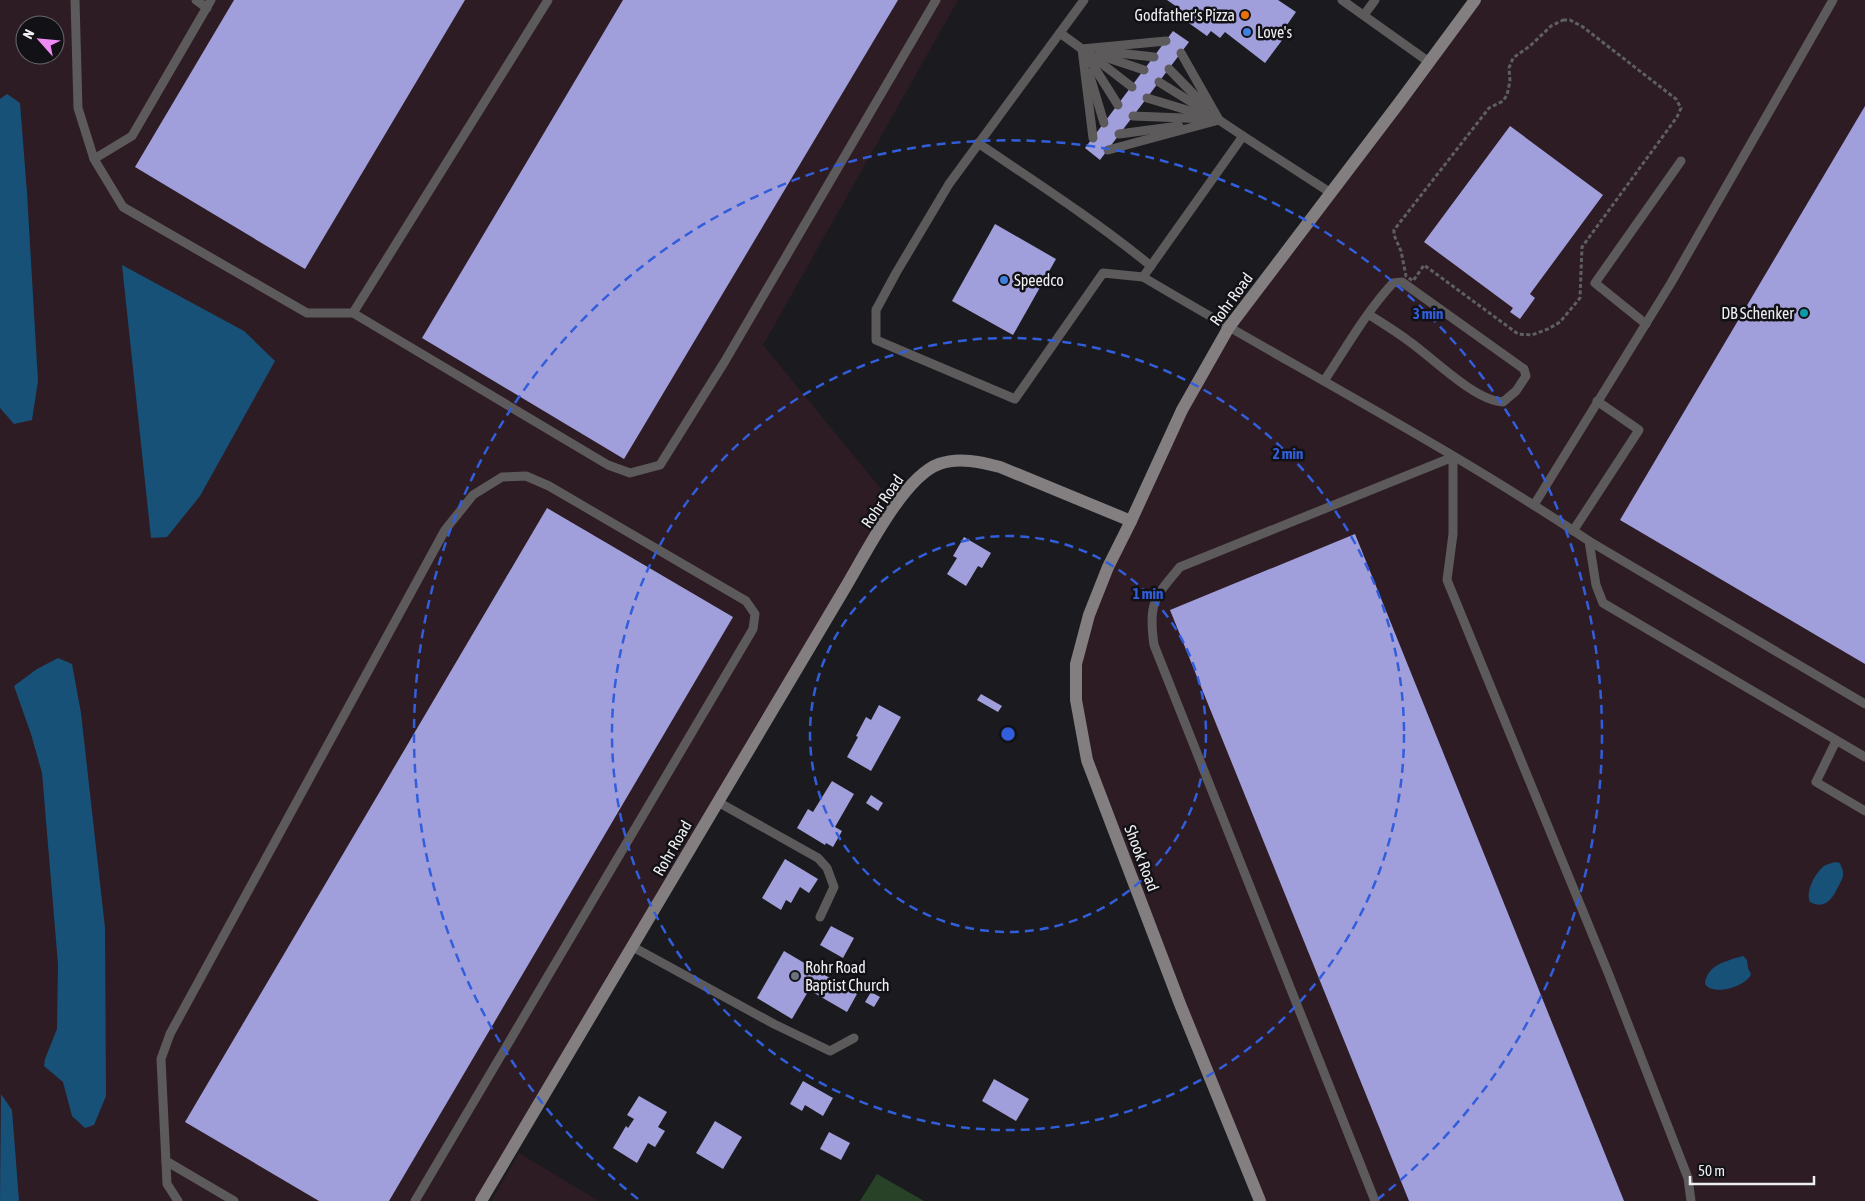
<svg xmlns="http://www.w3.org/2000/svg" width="1865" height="1201" font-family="'Asap Condensed',sans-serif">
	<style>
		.industrial { fill: #2d1c24; fill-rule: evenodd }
		.green { fill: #274226 }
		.water { fill: #185178 }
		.building { fill: #a19fdb }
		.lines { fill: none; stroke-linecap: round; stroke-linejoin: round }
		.path { stroke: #5f5f63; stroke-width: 3; stroke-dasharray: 4 2.5; stroke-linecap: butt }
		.lane { stroke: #5d5a5b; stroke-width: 9 }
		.secondary { stroke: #837e7f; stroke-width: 12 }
		.ring { fill: none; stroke: #325edb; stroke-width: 2.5; stroke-dasharray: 9 6 }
		.food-dot { fill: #e8710a; stroke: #121216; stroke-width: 2 }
		.shop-dot { fill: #3f7fe0; stroke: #121216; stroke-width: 2 }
		.culture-dot { fill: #0f9aa8; stroke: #121216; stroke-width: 2 }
		.worship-dot { fill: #6b7280; stroke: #121216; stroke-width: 2 }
		.labels { text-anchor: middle; stroke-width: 5; stroke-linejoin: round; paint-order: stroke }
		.poi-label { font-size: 16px; fill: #efeff2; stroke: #121216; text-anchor: start }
		.street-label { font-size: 16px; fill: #efeff2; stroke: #121216 }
		.centre { fill: #325edb; stroke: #121216; stroke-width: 2.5 }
		.ring-label { font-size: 15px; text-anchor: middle; font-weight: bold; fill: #325edb; stroke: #121216; stroke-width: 5; stroke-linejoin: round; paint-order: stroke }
	</style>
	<rect width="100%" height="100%" fill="#1b1b1f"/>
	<g class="industrial">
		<path d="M0,0H958L763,345L895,506L481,1201H0ZM25,25H55V55H25Z"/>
		<path d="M1475,0H1865V1201H1260L1087,760L1075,679L1098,591L1229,328Z"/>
		<path d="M519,1153L599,1201H491Z"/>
	</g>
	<path class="green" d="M877,1174L924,1201H860Z"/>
	<g class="water">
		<path d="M7,94L20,103L27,193L38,381L32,420L14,424L0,408V99Z"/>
		<path d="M122,265L244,331L275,361L200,496L167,537L151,538Z"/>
		<path d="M58,658L72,664L81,713L105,928L106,1096L94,1125L85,1128L72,1116L63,1082L44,1066L45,1059L57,1029L58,964L42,773L31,734L14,686L37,669Z"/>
		<path d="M1835,862L1840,863C1841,867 1844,871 1843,875C1843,879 1840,883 1838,887C1832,899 1825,910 1810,902C1805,892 1815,873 1824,866C1827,864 1832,863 1835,862Z"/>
		<path d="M1743,956L1747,960L1748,968L1751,974C1747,986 1714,997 1705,984C1707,965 1726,961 1743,956Z"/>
		<path d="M1,1094L12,1110L19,1201H0Z"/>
	</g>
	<g class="building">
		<path d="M234,0H465L305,269L135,167Z"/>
		<path d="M623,0H898L624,459L422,338Z"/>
		<path d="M1167,0H1278L1296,12L1282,32L1286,35L1265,63L1225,32L1220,38L1211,31L1207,36L1186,21L1190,16Z"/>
		<path d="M1173,31L1189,42L1100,160L1085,148Z"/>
		<path d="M1865,106V664L1620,520Z"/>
		<path d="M1510,126L1603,195L1530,294L1535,298L1520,319L1510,312L1513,308L1424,242Z"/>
		<path d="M995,224L1056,259L1013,335L952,301Z"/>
		<path d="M547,508L733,617L389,1201H319L185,1122Z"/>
		<path d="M1355,534L1624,1201H1409L1170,610Z"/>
		<path d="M964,537L991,553L982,568L978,566L966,586L947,574L957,558L953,556Z"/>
		<path d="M981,694L1002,706L998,712L977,700Z"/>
		<path d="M879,705L901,717L871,771L847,757L858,737L856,736L866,717L871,720Z"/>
		<path d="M832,781L854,794L835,827L842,831L833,847L826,843L825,845L797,828L808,809L813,812Z"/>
		<path d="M871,795L883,803L878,811L866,803Z"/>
		<path d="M785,859L818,879L809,893L800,887L791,903L786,900L781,910L762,898Z"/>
		<path d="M831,926L854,938L843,958L820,945Z"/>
		<path d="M784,951L857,994L847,1012L809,990L792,1019L757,998Z"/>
		<path d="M871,992L880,997L874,1007L865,1002Z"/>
		<path d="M994,1079L1029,1099L1016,1121L982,1101Z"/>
		<path d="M803,1081L833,1098L823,1116L805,1105L802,1111L790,1104Z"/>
		<path d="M639,1096L667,1112L658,1127L665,1131L655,1147L648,1143L637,1163L613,1148L626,1126L628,1128L634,1119L627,1115Z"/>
		<path d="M715,1121L742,1137L723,1169L696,1153Z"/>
		<path d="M829,1132L850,1143L841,1160L820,1149Z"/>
	</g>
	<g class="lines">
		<path class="path" d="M1563,20H1570L1583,27L1676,99L1681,108L1677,117L1582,247L1580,298L1560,322L1548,329L1532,335L1518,334L1424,265L1413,281L1406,276L1401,251L1394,235V230L1489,108L1503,101L1507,95L1510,81L1509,68L1513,58L1530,46L1551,26Z"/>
		<g class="lane">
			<path d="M75,0L78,108L94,159L123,207L307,313H353L608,465L630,473L660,465L725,361L936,0"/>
			<path d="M196,0L207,8"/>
			<path d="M1084,0L949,184L896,273L876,310V340L1015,399L1103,273L1143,277"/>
			<path d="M1342,0L1429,62"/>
			<path d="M1364,15L1375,0"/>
			<path d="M1060,33L1082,49L1093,138"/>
			<path d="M1082,49L1166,41"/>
			<path d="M1084,51L1118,105"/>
			<path d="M1100,51L1154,57"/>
			<path d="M1088,53L1132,87"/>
			<path d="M1181,53L1219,120"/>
			<path d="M1099,55L1144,70"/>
			<path d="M1169,69L1210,111"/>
			<path d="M1089,73L1104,123"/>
			<path d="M1159,82L1204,110"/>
			<path d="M1147,98L1207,116"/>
			<path d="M1133,116L1209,119"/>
			<path d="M1119,134L1179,126"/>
			<path d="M978,143C1037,183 1096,221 1151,266"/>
			<path d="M1108,150L1219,120L1243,136"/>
			<path d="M94,159L132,136L211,0"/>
			<path d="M1331,193L1243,136L1143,277C1291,365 1445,445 1589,541L1596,585L1603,603L1865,757"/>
			<path d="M353,313L548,0"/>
			<path d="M1646,324L1595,283L1681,161"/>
			<path d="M1324,381C1346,348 1366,312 1393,283L1402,282L1524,369L1526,376L1516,391L1503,402C1475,401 1434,359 1410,342C1397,332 1382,323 1368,314"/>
			<path d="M1534,505L1671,283L1833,0"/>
			<path d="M1573,531L1639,430L1597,401"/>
			<path d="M1589,541L1865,704"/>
			<path d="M1836,741L1816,782L1865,811"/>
			<path d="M718,802L818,858L827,868L834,887L820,917"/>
			<path d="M633,947L774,1024L830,1051L854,1038"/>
			<path d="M166,1161L234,1201"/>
			<path d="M178,1201L167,1184L161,1059L170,1034L445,530L473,495L502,477L526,476L549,486L746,601L755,614L753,629L415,1201"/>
			<path d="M1375,1201L1154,645C1148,603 1154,598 1180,567L1453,457V534L1447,580L1609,975L1688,1178L1691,1201"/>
		</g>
		<g class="secondary">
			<path d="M481,1201L845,588C865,555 903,477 939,464C959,457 981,462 1000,467L1131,521"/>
			<path d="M1260,1201L1180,1004L1087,760L1076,700V664L1089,615L1108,567L1131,521L1182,410L1229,327L1399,103L1475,0"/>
		</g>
	</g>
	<g class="ring">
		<circle cx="1008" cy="734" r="198"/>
		<circle cx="1008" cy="734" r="396"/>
		<path d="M638 1199A594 594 0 1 1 1378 1199"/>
	</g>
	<circle class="food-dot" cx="1245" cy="15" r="5"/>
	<g class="shop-dot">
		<circle cx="1247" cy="32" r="5"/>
		<circle cx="1004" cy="280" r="5"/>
	</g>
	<circle class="culture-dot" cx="1804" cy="313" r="5"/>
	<circle class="worship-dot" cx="795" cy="976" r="5"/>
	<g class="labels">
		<g class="poi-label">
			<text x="1235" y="21" text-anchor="end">Godfather's Pizza</text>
			<text x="1257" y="38">Love's</text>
			<text x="1014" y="286">Speedco</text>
			<text x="1794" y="319" text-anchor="end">DB Schenker</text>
			<text x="805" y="973">Rohr Road<tspan x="805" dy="18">Baptist Church</tspan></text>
		</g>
		<g class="street-label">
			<text transform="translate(1231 299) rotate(-54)" y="6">Rohr Road</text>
			<text transform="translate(882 501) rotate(-55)" y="6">Rohr Road</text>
			<text transform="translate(672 848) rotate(-60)" y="6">Rohr Road</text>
			<text transform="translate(1142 858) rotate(69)" y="6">Shook Road</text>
		</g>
	</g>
	<circle cx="1008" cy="734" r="8" class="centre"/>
	<g class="ring-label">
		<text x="1428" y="319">3 min</text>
		<text x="1288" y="459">2 min</text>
		<text x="1148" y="599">1 min</text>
	</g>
	<g transform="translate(40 40) rotate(297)"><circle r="24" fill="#121216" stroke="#6a6a6e"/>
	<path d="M0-4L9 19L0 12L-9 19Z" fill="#f08bf5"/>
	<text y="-8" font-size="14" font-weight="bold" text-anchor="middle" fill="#efeff2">N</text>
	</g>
	<path d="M1690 1176v8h124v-8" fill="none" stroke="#efeff2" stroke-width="2.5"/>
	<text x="1698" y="1176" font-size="15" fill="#efeff2" stroke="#121216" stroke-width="4" paint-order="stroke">50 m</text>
</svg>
